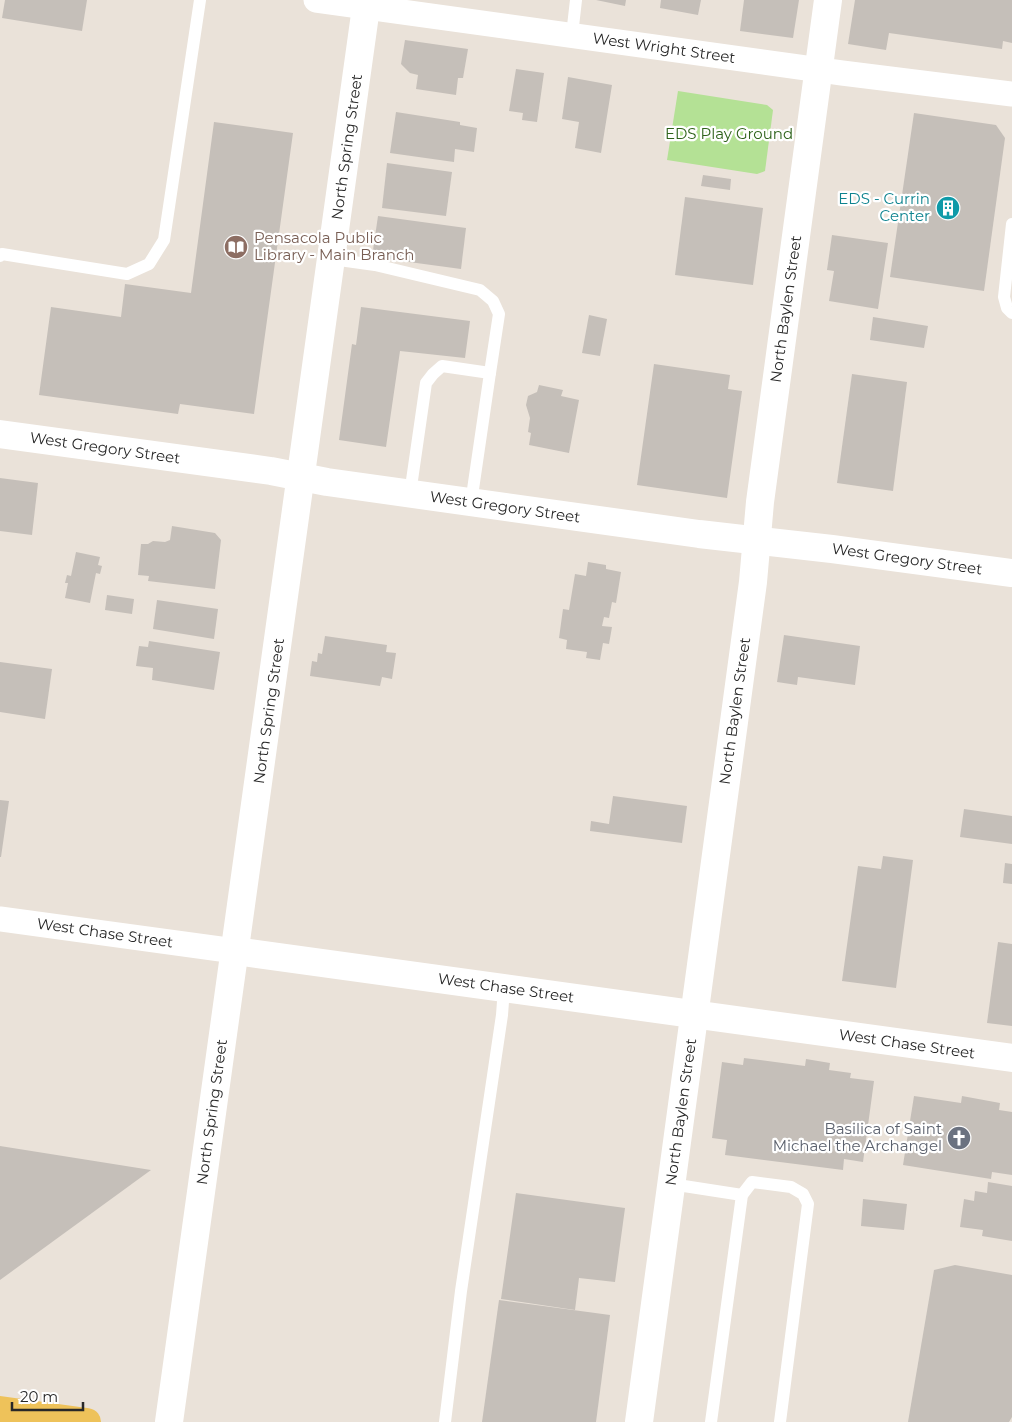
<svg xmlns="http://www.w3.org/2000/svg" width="1012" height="1422" font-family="Montserrat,sans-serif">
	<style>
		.green { fill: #b4e195 }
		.building { fill: #c5bfb9 }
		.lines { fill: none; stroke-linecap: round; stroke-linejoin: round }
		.service { stroke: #fff; stroke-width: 12 }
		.minor { stroke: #fff; stroke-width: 25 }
		.tertiary { stroke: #fff; stroke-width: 28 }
		.primary { stroke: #eec25a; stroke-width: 28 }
		.labels { text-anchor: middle; stroke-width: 4.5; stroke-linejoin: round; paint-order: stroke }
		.street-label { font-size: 15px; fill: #282828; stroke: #fff }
		.park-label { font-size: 15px; fill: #2e621a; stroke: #fff }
		.culture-label { font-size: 15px; fill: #0d838f; stroke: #fff; text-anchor: end }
		.education-label { font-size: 15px; fill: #785e54; stroke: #fff; text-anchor: start }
		.worship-label { font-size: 15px; fill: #5b616d; stroke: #fff; text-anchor: end }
	</style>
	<rect width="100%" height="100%" fill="#eae2d9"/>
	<path class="green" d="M678,91L767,105L773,110L765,171L757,174L667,160Z"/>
	<g class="building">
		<path d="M5,0H87L82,31L2,18Z"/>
		<path d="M596,0H626L625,6Z"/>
		<path d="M661,0H701L698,15L660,8Z"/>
		<path d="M744,0H799L793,38L740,31Z"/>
		<path d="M855,0H1012V43L1003,41L1002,49L889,33L886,50L848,44Z"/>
		<path d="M405,40L468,49L463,78H458L456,95L416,89L418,75L410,73L401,64Z"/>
		<path d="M516,69L544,73L537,122L522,120L523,113L509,111Z"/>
		<path d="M568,77L612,85L601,153L575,148L579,122L562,119Z"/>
		<path d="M396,112L460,122V125L477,128L474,152L455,149L454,162L390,153Z"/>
		<path d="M914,113L996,125L1005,138L984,291L890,277Z"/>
		<path d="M214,122L293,133L254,414L180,404L178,414L39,395L51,307L121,317L125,284L191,293Z"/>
		<path d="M387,163L452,172L446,216L382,208Z"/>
		<path d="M703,175L731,179L730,190L701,186Z"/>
		<path d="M685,197L763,208L753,285L675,275Z"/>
		<path d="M378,216L466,228L461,269L372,257Z"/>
		<path d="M832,235L888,243L878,309L829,301L834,271L827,270Z"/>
		<path d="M361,307L470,321L465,358L400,351L386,447L339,440L352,344L356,345Z"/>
		<path d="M589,315L607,319L600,356L582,353Z"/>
		<path d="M873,317L928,326L924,348L870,340Z"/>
		<path d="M654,364L730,375L728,389L742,391L727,498L637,485Z"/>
		<path d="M852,374L907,382L893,491L837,483Z"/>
		<path d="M539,385L563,390L561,396L579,400L569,453L529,445L531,433L528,432L530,418L526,405L528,396L537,392Z"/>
		<path d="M0,478L38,483L32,535L0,531Z"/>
		<path d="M172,526L215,533L221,540L215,589L148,581L149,576L138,575L141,544H148L153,541L165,542L170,540Z"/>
		<path d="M76,552L100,557L98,565L102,566L100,574L96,573L90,603L65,598L68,583H65L67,575L71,576Z"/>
		<path d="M588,562L606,565V569L621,572L616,603L612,602L609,618L604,617L602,626L612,627L609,644L603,643L600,660L586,658L587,652L566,649L567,640L559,638L563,609L569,610L575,574L586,576Z"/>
		<path d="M107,595L134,599L132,614L105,610Z"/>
		<path d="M157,600L218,609L214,639L153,629Z"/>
		<path d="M784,635L860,646L855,685L798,677L797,685L777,682Z"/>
		<path d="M325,636L387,645L386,652L396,653L392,679L382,677L380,686L310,676L312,661L317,662L318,653L322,654Z"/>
		<path d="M149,641L220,652L214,690L152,680L153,668L136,666L139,646L148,647Z"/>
		<path d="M0,662L52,669L45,719L0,712Z"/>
		<path d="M613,796L687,806L682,843L590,831L591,821L609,824Z"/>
		<path d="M0,800L9,801L1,857H0Z"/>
		<path d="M964,809L1012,816V844L960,837Z"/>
		<path d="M883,856L913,860L896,988L842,981L858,866L881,869Z"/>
		<path d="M1005,863L1012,864V884L1003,883Z"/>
		<path d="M998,942L1012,944V1026L987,1023Z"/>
		<path d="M744,1058L805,1066L806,1059L830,1063L829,1070L851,1073L850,1078L874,1081L863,1162L844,1159L843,1170L725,1155L727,1140L712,1138L722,1062L743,1065Z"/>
		<path d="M914,1096L961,1103L962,1096L1000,1103L999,1110L1012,1112V1175L992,1172L991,1179L903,1165Z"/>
		<path d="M0,1146L151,1170L0,1280Z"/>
		<path d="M988,1182L1012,1186V1241L982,1236L983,1230L960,1227L964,1199L974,1201L975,1191L987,1193Z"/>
		<path d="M516,1193L625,1208L615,1282L579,1278L575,1310L501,1299Z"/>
		<path d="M863,1199L907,1204L904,1230L861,1226Z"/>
		<path d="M955,1265L1012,1275V1417L1009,1422H908L934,1270Z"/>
		<path d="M499,1300L610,1315L596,1422H482Z"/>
	</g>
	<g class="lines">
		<g class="service">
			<path d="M572,35L576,0"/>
			<path d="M1012,224L1004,297L1007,308L1012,313"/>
			<path d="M0,256L2,254L127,274L149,264L164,240L200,0"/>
			<path d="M332,259L375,265L480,290L493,301L499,314L490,373"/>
			<path d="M410,494L426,383L433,374L442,366L490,373L471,503"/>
			<path d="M671,1184L742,1195"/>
			<path d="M445,1422L461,1291L502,1015L504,988"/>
			<path d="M711,1422L742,1195L752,1182L791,1187L803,1194L808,1204L780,1422"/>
		</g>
		<g class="minor">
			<path d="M316,0L842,73L1012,94"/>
			<path d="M0,919L235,951"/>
		</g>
		<g class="tertiary">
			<path d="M0,434L271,471L327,482L699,534L832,549L1012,573"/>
			<path d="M235,951L1012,1058"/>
			<path d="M169,1422L367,0"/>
			<path d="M639,1422L753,582L760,502L828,0"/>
		</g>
		<path class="primary" d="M0,1410L87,1422"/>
	</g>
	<defs>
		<g id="building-disc" transform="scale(1.25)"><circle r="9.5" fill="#0f9aa8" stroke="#fff"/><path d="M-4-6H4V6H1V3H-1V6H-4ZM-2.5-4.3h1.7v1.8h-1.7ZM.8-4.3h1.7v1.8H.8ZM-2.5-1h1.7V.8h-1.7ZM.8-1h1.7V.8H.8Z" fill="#fff"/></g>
		<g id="library-disc" transform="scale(1.25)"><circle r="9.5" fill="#8d6e63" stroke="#fff"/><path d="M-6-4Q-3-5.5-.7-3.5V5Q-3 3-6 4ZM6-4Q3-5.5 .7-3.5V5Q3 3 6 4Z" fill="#fff"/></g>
		<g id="church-disc" transform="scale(1.25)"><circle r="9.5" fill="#6b7280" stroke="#fff"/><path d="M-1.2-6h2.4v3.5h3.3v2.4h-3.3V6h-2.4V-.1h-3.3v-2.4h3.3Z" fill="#fff"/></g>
	</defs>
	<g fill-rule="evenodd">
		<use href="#building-disc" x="948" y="208"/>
		<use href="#library-disc" x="236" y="247"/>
		<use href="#church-disc" x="959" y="1138"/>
	</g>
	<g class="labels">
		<g class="street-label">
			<text transform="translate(664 48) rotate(8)" y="5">West Wright Street</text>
			<text transform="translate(347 147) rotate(-82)" y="5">North Spring Street</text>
			<text transform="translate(786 309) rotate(-82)" y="5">North Baylen Street</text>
			<text transform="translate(105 448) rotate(8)" y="5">West Gregory Street</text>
			<text transform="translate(505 507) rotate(8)" y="5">West Gregory Street</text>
			<text transform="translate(907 559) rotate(8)" y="5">West Gregory Street</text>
			<text transform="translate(269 711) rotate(-82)" y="5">North Spring Street</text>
			<text transform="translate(735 711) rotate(-82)" y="5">North Baylen Street</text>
			<text transform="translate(105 933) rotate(8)" y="5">West Chase Street</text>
			<text transform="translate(506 988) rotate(8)" y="5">West Chase Street</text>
			<text transform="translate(907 1044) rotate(8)" y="5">West Chase Street</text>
			<text transform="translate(212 1112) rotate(-82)" y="5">North Spring Street</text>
			<text transform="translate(681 1112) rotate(-82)" y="5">North Baylen Street</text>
		</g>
		<g class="park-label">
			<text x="729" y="139">EDS Play Ground</text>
		</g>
		<g class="culture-label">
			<text x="930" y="204">EDS - Currin<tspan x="930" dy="17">Center</tspan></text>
		</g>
		<g class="education-label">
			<text x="254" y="243">Pensacola Public<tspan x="254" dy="17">Library - Main Branch</tspan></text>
		</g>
		<g class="worship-label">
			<text x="942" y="1134">Basilica of Saint<tspan x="942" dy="17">Michael the Archangel</tspan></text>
		</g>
	</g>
	<path d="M12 1402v8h71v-8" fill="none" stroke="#282828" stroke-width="2.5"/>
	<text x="20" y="1402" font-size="15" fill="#282828" stroke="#ffffff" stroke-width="4" paint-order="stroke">20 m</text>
</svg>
